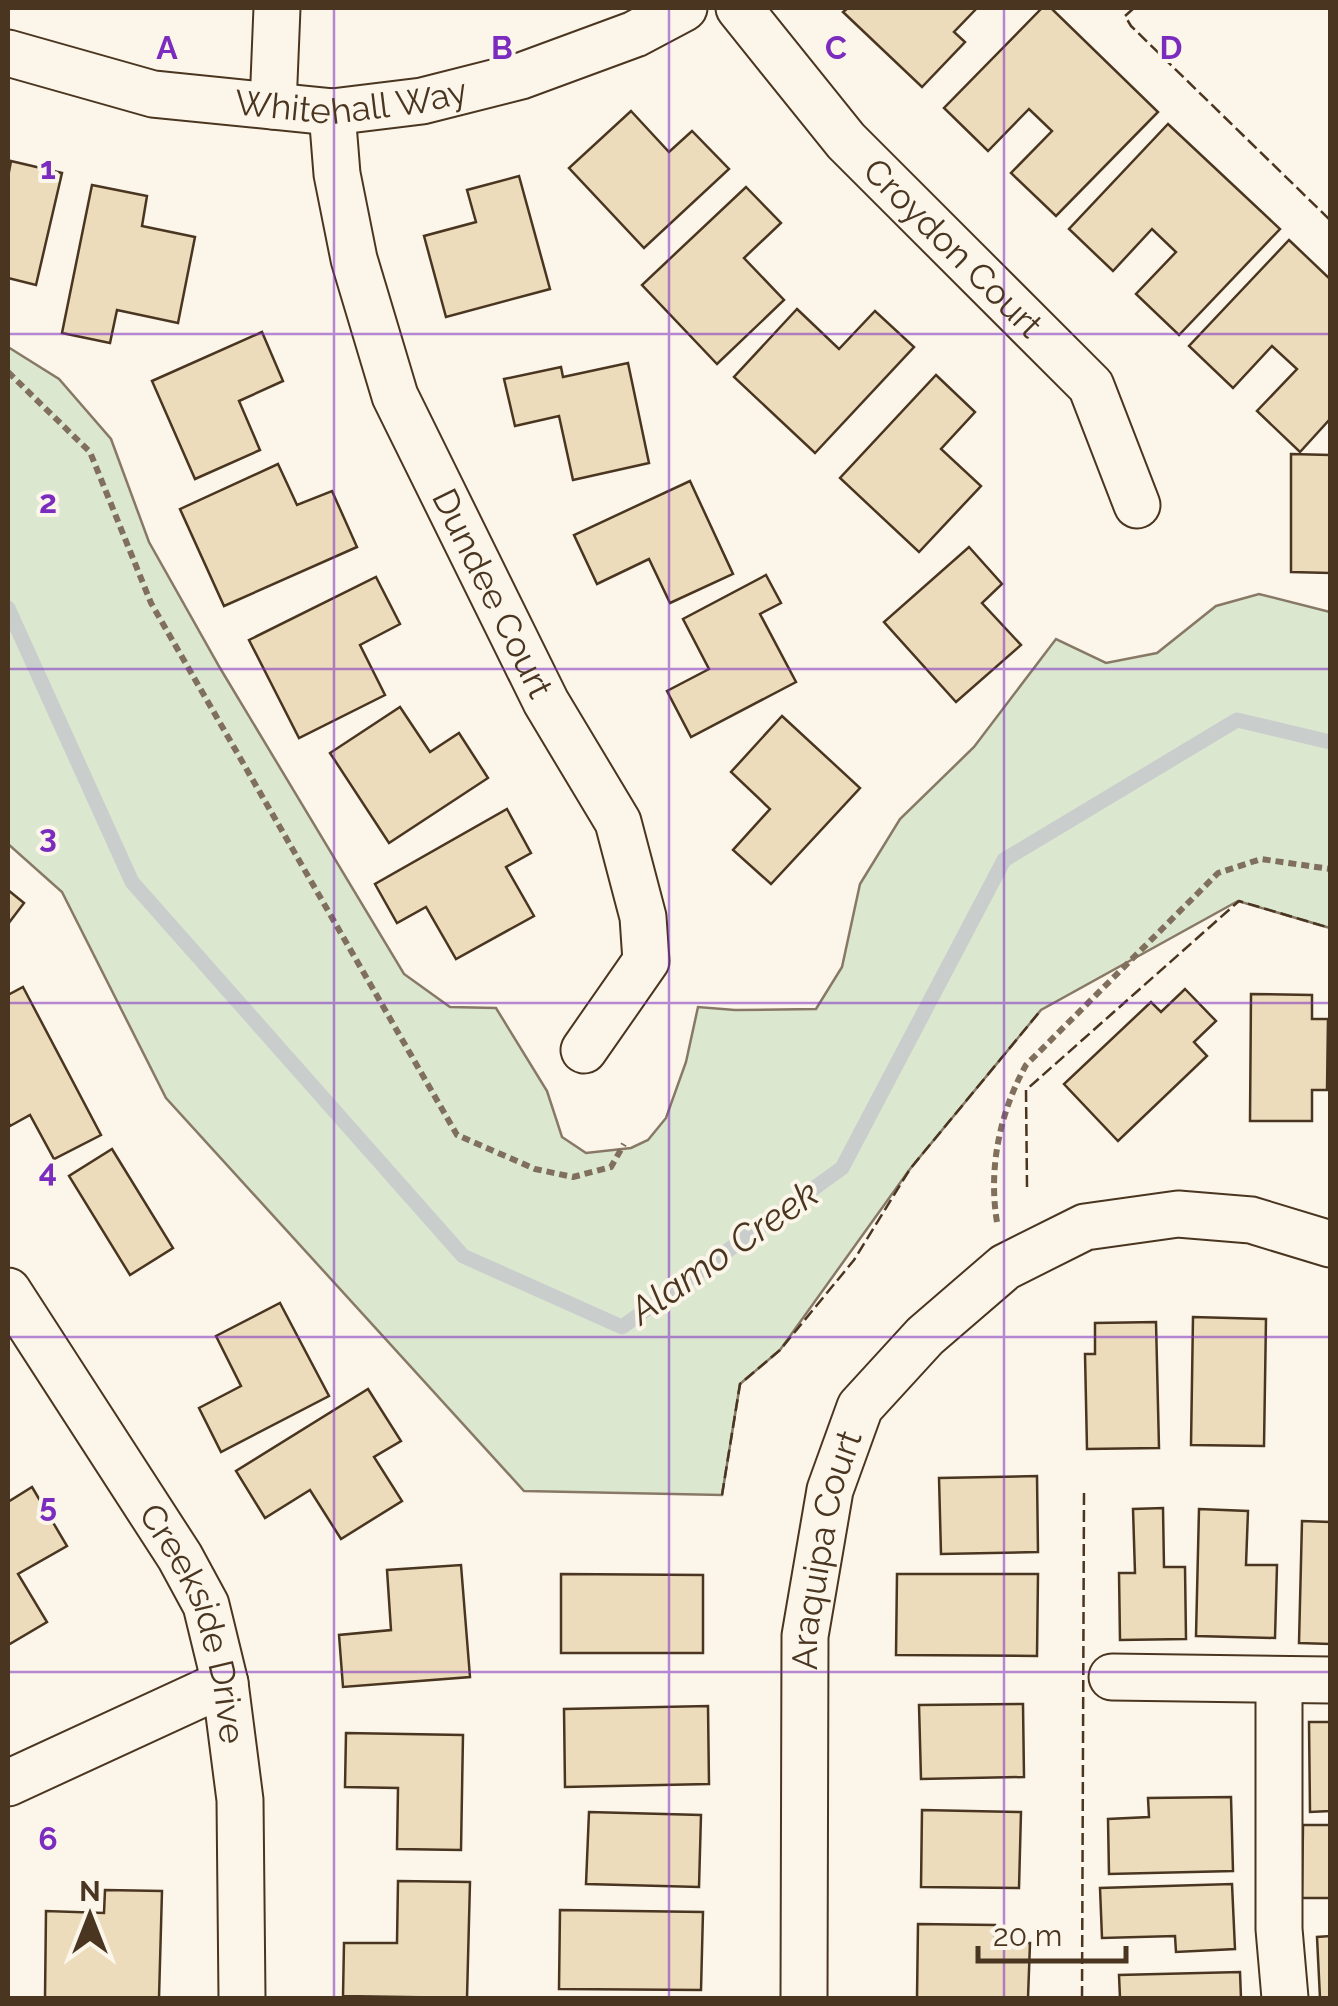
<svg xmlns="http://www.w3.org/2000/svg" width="1338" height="2006" font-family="Raleway,sans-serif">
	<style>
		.green { fill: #dce7d0; stroke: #887966; stroke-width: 2.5 }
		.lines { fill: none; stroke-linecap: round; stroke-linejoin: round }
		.stream { stroke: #c9cecd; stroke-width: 15 }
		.building { fill: #ecdcbc; stroke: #4a3520; stroke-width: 2.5 }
		.minor-casing { stroke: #4a3520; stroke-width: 49 }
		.path { stroke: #7f6f5c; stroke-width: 6; stroke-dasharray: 8 5; stroke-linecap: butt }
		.minor { stroke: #fbf6e9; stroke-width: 45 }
		.fence { stroke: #4a3520; stroke-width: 2.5; stroke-dasharray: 12 5; stroke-linecap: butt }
		.grid { fill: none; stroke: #7b2cbf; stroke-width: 2.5; stroke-opacity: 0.55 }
		.labels { text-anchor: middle; stroke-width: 8; stroke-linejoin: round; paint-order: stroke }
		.street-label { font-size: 35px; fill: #4a3520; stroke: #fbf6e9 }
		.water-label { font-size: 38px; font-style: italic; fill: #4a3520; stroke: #fbf6e9 }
		.grid-label { font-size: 32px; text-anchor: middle; font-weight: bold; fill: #7b2cbf; stroke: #fbf6e9; stroke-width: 8; stroke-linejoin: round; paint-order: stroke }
	</style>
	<rect width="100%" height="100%" fill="#fbf6e9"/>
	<path class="green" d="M8,347L59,379L111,439L149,542L220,668L404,974L450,1007L496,1008L547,1091L562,1137L586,1153L631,1148L648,1140L666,1118L686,1062L698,1007L735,1010L816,1009L842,967L860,884L900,819L974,747L1056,639L1106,663L1157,653L1216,606L1259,594L1330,612V928L1238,901L1041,1010L910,1169L780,1350L740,1384L722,1495L524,1491L166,1098L62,892L8,844Z"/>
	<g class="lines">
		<path class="stream" d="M8,608L132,882L463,1256L622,1327L842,1168L1004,860L1237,720L1330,742"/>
	</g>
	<g class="building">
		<path d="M848,8H977L954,32L965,42L922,87L843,12Z"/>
		<path d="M1042,8H1051L1158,112L1056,216L1011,173L1052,131L1029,109L988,151L944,108Z"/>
		<path d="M631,111L669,152L692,131L729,169L644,248L569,168Z"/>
		<path d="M1168,124L1280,229L1179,335L1136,294L1176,252L1152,229L1113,271L1069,229Z"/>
		<path d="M11,161L62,173L36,285L8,278V177Z"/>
		<path d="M519,176L550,289L446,317L424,236L476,222L467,190Z"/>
		<path d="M92,185L147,196L142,226L195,237L178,323L117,310L110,343L62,333Z"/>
		<path d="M746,187L781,223L744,258L784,300L717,364L642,285Z"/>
		<path d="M1289,240L1330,279V419L1300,452L1257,411L1297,369L1272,346L1233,388L1189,346Z"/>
		<path d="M797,309L839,349L875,311L914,347L815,453L734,377Z"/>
		<path d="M262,332L283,381L239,401L260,450L195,479L152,381Z"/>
		<path d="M628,363L649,463L573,480L559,416L515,426L504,379L561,367L563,377Z"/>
		<path d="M936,375L975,412L941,449L981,486L919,552L840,478Z"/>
		<path d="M1291,454L1330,455V573L1291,572Z"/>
		<path d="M278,464L297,505L332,491L357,547L224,606L180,509Z"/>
		<path d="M690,481L733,574L670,603L649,559L597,584L574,535Z"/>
		<path d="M969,547L1002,584L982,603L1021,645L956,702L884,622Z"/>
		<path d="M766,575L781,603L760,614L796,682L691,737L667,691L709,669L683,619Z"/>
		<path d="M376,577L400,624L360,645L385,695L299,738L249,640Z"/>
		<path d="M400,707L430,752L459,733L488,778L389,843L330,753Z"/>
		<path d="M782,716L860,788L771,884L733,850L770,809L731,772Z"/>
		<path d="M507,809L531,853L506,867L534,916L456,959L426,907L397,923L375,884Z"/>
		<path d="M8,890L24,903L8,924Z"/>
		<path d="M23,987L101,1135L54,1159L30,1115L10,1126L8,1121V995Z"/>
		<path d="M1185,989L1216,1021L1194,1042L1207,1056L1118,1141L1064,1084L1151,1002L1161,1012Z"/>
		<path d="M1251,994L1312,995V1019H1328L1327,1090H1312V1121H1250Z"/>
		<path d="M112,1149L173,1248L130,1275L69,1176Z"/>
		<path d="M280,1303L329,1396L221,1452L199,1408L241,1386L216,1336Z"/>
		<path d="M1193,1317L1266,1319L1264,1446L1191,1445Z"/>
		<path d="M1156,1322L1159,1448L1087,1449L1085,1354H1095V1323Z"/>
		<path d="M368,1389L401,1441L374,1457L402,1501L341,1539L310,1490L265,1518L236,1471Z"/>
		<path d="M1037,1476L1038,1552L941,1554L939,1478Z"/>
		<path d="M32,1487L67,1546L18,1574L47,1622L8,1645V1502Z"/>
		<path d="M1163,1508L1164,1567H1185L1186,1639L1120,1640L1119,1573H1135L1133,1509Z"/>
		<path d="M1199,1509L1248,1511L1246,1565H1277L1275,1638L1196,1636Z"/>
		<path d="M1302,1521L1330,1522V1644L1299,1643Z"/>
		<path d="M461,1565L470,1677L343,1687L339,1635L391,1630L387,1570Z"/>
		<path d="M561,1574L703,1575V1653H561Z"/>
		<path d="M897,1574H1038L1037,1656L896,1655Z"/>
		<path d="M1023,1704L1024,1777L921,1779L919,1705Z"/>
		<path d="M708,1706L709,1784L565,1787L564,1709Z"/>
		<path d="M1309,1722H1330V1811L1310,1812Z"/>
		<path d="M346,1733L463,1735L461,1850L397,1849L398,1788L345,1787Z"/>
		<path d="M1231,1797L1233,1871L1109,1874L1108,1819L1149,1817L1148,1798Z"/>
		<path d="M922,1810L1021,1812L1019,1888L921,1887Z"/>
		<path d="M589,1812L701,1815L699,1887L586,1884Z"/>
		<path d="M1303,1825H1330V1898H1302Z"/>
		<path d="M398,1881L470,1882L467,1998L343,1996L344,1943H397Z"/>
		<path d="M1232,1884L1235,1949L1176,1952L1175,1936L1102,1938L1100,1888Z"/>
		<path d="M105,1890L162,1891L159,1998H45L46,1911L104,1913Z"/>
		<path d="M560,1910L703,1912L701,1990L559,1989Z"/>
		<path d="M918,1924L995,1925V1943H1030L1028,1998H917Z"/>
		<path d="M1330,1936V1998H1320L1317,1937Z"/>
		<path d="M1240,1972L1241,1998H1120L1119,1975Z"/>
	</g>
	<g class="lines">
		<g class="minor-casing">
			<g id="minor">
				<path id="s1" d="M739,8L846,141L1091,386L1137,505"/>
				<path id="s2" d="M8,53L153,94L332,112L422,101L521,76L635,34L684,8"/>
				<path d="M273,106L277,8"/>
				<path id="s3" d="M332,112L337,174L354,259L395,396L546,702L618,822L643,917L646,961L584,1050"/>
				<path id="s4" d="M8,1291L180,1557L206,1605L225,1683L240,1800L242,1998"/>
				<path d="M1112,1677L1330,1680"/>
				<path d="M1279,1680V1929L1285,1998"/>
				<path d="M8,1783L225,1683"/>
				<path id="s5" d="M804,1998L805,1636L830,1490L860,1407L925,1336L1005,1267L1085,1227L1178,1214L1251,1220L1330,1244"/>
			</g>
		</g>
		<g class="path">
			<path d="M8,372L90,452L151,603L457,1135L535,1169L573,1177L611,1167L624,1144"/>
			<path d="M997,1222C988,1168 1000,1112 1026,1065L1218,873L1261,859L1330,869"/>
		</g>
		<use href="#minor" class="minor"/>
		<g class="fence">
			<path d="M1134,8L1125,16L1131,26L1330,220"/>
			<path d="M1027,1187L1026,1090L1239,901L1330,928"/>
			<path d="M722,1495L740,1384L780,1350L854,1260L910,1169L1041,1010"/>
			<path d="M1082,1998L1084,1492"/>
		</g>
	</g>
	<path class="grid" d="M334,8V1998M669,8V1998M1004,8V1998M8,334H1330M8,669H1330M8,1003H1330M8,1337H1330M8,1672H1330"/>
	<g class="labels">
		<g class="street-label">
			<text dy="12" stroke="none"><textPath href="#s2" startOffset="350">Whitehall Way</textPath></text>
			<text dy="12" stroke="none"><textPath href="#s1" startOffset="322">Croydon Court</textPath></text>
			<text dy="12" stroke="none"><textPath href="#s3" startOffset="512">Dundee Court</textPath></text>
			<text dy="12" stroke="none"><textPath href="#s5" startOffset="450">Araquipa Court</textPath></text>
			<text dy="12" stroke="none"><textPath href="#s4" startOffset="385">Creekside Drive</textPath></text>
		</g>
		<g class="water-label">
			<text transform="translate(724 1252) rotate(-35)" y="13">Alamo Creek</text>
		</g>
	</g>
	<g class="grid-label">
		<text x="167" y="59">A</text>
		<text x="502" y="59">B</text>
		<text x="836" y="59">C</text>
		<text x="1171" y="59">D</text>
		<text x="48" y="179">1</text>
		<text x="48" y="513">2</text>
		<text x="48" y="847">3</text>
		<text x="48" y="1182">4</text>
		<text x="48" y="1516">5</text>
		<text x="48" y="1850">6</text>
	</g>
	<rect width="1338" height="2006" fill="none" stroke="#4a3520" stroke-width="20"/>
	<g transform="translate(90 1916)" stroke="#fbf6e9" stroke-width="8" paint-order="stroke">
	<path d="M0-8L18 38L0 25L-18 38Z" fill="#4a3520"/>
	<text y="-15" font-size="28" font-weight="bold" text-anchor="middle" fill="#4a3520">N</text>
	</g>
	<path d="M978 1946v15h148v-15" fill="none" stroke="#4a3520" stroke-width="5"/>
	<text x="993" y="1946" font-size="30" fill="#4a3520" stroke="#fbf6e9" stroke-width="8" paint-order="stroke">20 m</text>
</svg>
